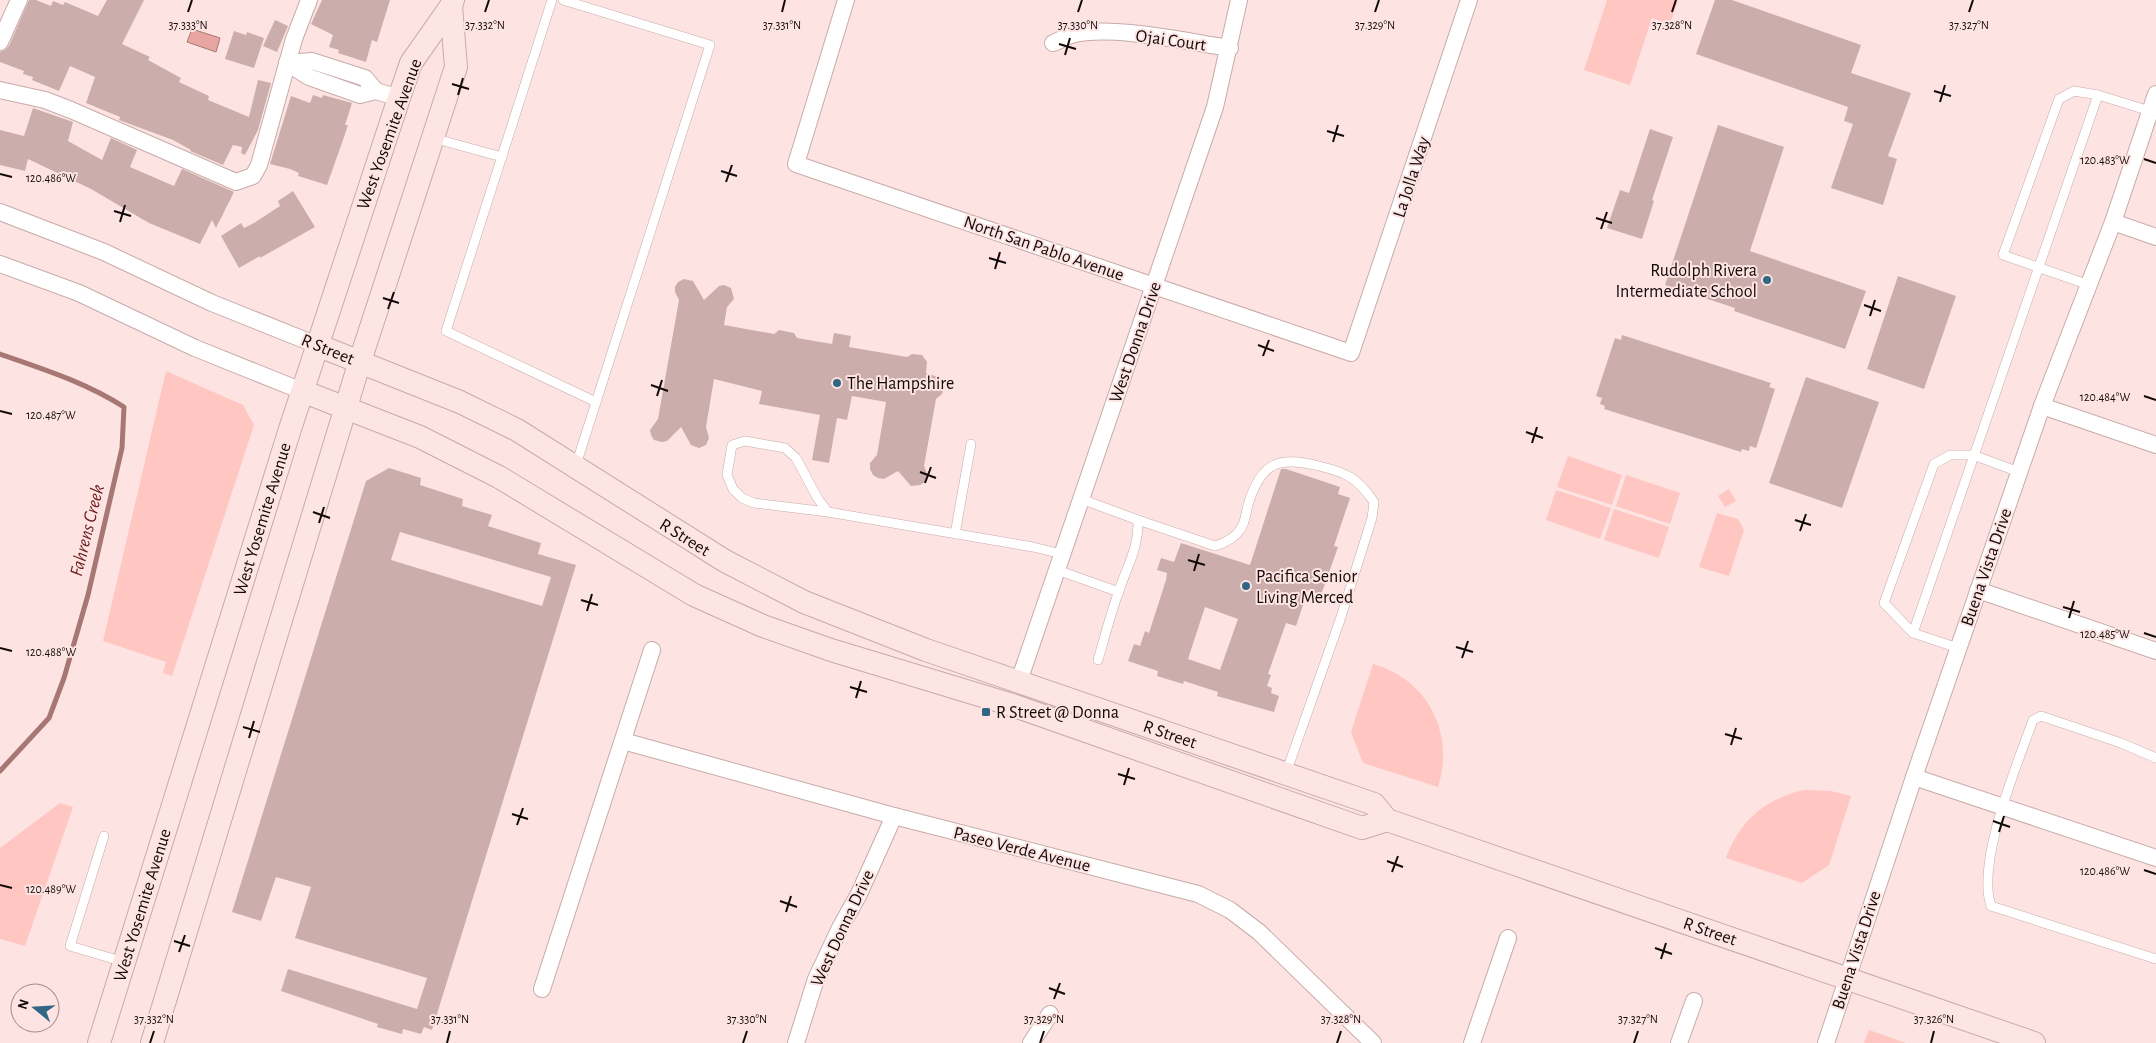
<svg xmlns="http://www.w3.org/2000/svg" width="2156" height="1043" font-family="'Alegreya Sans',sans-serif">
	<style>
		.green { fill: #ffc6c2 }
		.water { fill: #e7a6a2; stroke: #a77774 }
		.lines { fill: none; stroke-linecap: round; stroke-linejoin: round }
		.stream { stroke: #a77774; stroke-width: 5 }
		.building { fill: #cbaeac; fill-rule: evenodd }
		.lane-casing { stroke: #c7aba9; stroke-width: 10 }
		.street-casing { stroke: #c7aba9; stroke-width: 18 }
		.secondary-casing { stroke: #c7aba9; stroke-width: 24 }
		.lane { stroke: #fff; stroke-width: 9 }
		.street { stroke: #fff; stroke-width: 16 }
		.secondary { stroke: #fde5e3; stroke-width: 22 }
		.ticks { fill: none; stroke: #120909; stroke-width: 2 }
		.poi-dot { fill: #316782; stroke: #fde4e2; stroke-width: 2 }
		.labels { text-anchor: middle; stroke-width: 4; stroke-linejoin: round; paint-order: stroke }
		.street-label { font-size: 18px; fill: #120909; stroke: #fde4e2 }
		.poi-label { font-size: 18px; fill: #120909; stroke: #fde4e2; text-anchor: start }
		.water-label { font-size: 19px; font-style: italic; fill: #6b2021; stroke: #fde4e2 }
		.ticks-label { font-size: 12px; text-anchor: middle; fill: #120909; stroke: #fde4e2; stroke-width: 4; stroke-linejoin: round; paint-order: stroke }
	</style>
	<rect width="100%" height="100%" fill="#fde4e2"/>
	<g class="green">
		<path d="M1607,0H1678L1670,24L1652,18L1630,85L1584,70Z"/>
		<path d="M166,371L243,405L254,425L172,676L163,673L166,662L103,641Z"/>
		<path d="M1568,456L1622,475L1612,505L1557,487Z"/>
		<path d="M1626,475L1680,493L1670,524L1616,506Z"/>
		<path d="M1729,489L1736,501L1725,507L1718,496Z"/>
		<path d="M1556,490L1611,508L1600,539L1546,520Z"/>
		<path d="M1614,509L1669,527L1659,558L1604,540Z"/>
		<path d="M1717,513L1738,519L1744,530L1729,576L1699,567Z"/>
		<path d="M1373,664C1428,679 1455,734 1438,787L1363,763L1351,732Z"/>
		<path d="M1804,790L1831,791L1851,796L1829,865L1802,883L1726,858C1739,821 1765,799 1804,790Z"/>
		<path d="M60,803L73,807L25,946L0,939V848Z"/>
		<path d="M1869,1030L1906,1043H1864Z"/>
	</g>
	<path class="water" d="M192,29L220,38L216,52L187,42Z"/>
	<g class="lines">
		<path class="stream" d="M0,354C43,369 85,382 124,407L122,448L88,595L64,678L49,718L0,771"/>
	</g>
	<g class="building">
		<path d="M29,0H36L51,6L53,1L63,5L65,2L98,16L107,0H144L122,44L150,57L148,60L181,78L179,82L209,96L208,100L249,117L258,80L271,83L258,130L245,155L241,153L242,147L233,145L223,165L190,151L191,150L173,140L119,120L120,117L86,103L95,77L70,66L59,91L32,80L33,77L23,74L24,71L0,62V52L5,50L9,46Z"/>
		<path d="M322,0H390L377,42L372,40L366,62L338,53L339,50L329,47L333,35L311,24Z"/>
		<path d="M1715,0H1732L1861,45L1851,73L1911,93L1888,156L1897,159L1883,205L1831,188L1853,124L1844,121L1848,107L1696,54Z"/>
		<path d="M275,20L288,26L277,52L263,46Z"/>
		<path d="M234,31L246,35L247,32L264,38L254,68L225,59Z"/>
		<path d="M313,95L322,98L323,95L352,103L345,125H348L343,140L327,185L298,176L299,173L290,169L270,164L291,96L310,103Z"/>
		<path d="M33,108L73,122L68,141L102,160L111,138L137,150L130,167L174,186L182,169L234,192L216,228L212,220L200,244L149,223L91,189L28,159L25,171L0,165V130L24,136Z"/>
		<path d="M1718,125L1784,147L1750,251L1866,291L1845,349L1734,311L1735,308L1665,285Z"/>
		<path d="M1650,129L1673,137L1652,200L1654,201L1642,239L1607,228L1620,190L1629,193Z"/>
		<path d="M293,191L315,227L260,258V256L239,268L221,236L241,223L244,228L254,223L280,206L278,201Z"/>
		<path d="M1898,276L1956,296L1924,389L1867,369Z"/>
		<path d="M684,279L693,281L704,300L719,286L724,285L731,288L734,299L727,307L724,325L774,334L779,330L794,333L797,338L832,344L834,333L851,336L849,347L907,357L912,354L922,355L927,362L926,373L938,377L944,387L942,394L936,399L924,466L927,474L925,482L920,485L911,486L898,471L884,479L878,478L873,475L870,469V463L877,455L886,402L852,396L847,420L837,418L829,463L812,460L820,415L759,404L762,391L714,379L706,427L709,438L706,445L699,448L691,445L681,427L667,441L662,442L654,440L651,435L650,430L658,419L679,300L675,292V287L678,282Z"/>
		<path d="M1622,335L1771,383L1769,387L1775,389L1756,448L1750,446L1749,451L1742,449L1741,452L1604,409L1605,406L1600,404L1602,398L1596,396L1615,338L1621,340Z"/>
		<path d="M1806,377L1879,402L1842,508L1769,483Z"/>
		<path d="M389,468L421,478L420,485L463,499L462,506L492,515L488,526L541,543L538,554L576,565L432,1030L424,1027L421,1034L403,1029L402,1034L377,1027L378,1024L281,991L288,969L417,1009L427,978L295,938L311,887L276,877L261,921L232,912L366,481ZM400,532L551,577L542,606L391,560Z"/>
		<path d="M1281,469H1286L1340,487L1338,494L1350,498L1334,546L1338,547L1321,595L1308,590L1296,626L1286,623L1268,674L1271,675L1267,686L1272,688L1271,693L1279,696L1274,712L1217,696L1218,692L1184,681L1183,684L1157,676L1158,671L1128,661L1134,644L1140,646L1145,631L1149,633L1166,580L1167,573L1157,570L1161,558L1174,562L1181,543L1250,565ZM1205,607L1238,619L1220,670L1188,659Z"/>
	</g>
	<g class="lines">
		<g class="lane-casing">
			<g id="lane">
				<path d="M552,0L446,331L596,402"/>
				<path d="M563,0L710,45L576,465"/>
				<path d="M433,138L502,157"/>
				<path d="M2089,285L2003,255L2059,99L2074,91L2098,95"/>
				<path d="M1081,499L1138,520C1139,547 1128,564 1120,588C1111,612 1105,636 1098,660"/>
				<path d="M828,512L754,503L742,498L733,489L727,475L732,445L745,441L785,448L796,458L818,499L828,512L1033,547L1062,554"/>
				<path d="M1138,520L1215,546C1224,543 1234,539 1240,530C1245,524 1246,512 1248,505C1261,462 1278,456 1319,466C1348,473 1357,478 1374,502L1372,518L1340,620L1286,773"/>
				<path d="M955,534L971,444"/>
				<path d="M1057,570L1119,592"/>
				<path d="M1913,633L1884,603L1934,464L1950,455H1973L2019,472"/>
				<path d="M1958,648L1913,633L2098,95L2150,111"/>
				<path d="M2156,758L2121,743L2041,716L2033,720C2017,765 1976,862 1991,906L2156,959"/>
				<path d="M104,836L70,946L124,962"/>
			</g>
		</g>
		<g class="street-casing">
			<g id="street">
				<path d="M846,0L796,164L1351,353L1469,0"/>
				<path d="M0,42L19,0"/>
				<path d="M1053,43C1059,41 1065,37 1071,35C1110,24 1188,42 1230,48"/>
				<path d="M287,63L309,77L360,95L376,91L399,98"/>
				<path d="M287,63L312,61L365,78L376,91"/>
				<path d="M0,90L45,100L71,110L236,182L253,176L259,165L294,39L309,0"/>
				<path d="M0,212L104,252L212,303L317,345"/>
				<path d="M2113,222L2156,237"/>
				<path d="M0,264L79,293L195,348L302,391"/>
				<path d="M2042,406L2156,445"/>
				<path d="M1978,590L2156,651"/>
				<path d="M1019,681L1215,107L1239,0"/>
				<path d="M623,741L894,816L1198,894L1230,910L1259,932L1373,1043"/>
				<path d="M1914,777L2156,858"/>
				<path d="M542,989L652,650"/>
				<path d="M796,1043L816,979L840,928L859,894L894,816"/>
				<path d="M1031,1043L1050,1014"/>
				<path d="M1472,1043L1508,938"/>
				<path d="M1679,1043L1694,1001"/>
				<path d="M1826,1043L1914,777L2042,406L2113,222L2156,94"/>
			</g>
		</g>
		<g class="secondary-casing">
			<g id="secondary">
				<path d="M317,345L460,402L517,430L725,561L804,602L926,650L1374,804L1387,820L2034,1043"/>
				<path d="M302,391L420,437L499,477L694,595L763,626L831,650L1009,704L1362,828L1387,820"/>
				<path d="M99,1043L290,429L399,98L411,63L451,6L453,0"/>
				<path d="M152,1043L360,361L456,67L451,6"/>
			</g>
		</g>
		<use href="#lane" class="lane"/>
		<use href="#street" class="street"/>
		<use href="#secondary" class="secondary"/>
	</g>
	<path class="ticks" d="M188,12L192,0M485,12L489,0M782,12L785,0M1078,12L1082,0M1375,12L1379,0M1672,12L1676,0M1969,12L1973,0M1059,44L1076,49M1065,55L1070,38M452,84L469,89M1934,91L1951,96M458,95L463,78M1940,102L1945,85M1327,131L1344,136M1333,142L1338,125M2144,159L2156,163M721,171L737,176M0,174L12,177M726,182L732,165M114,211L131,216M1596,218L1612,223M120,222L125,205M1601,229L1607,212M989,258L1006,263M995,269L1000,252M383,298L399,303M1864,305L1881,311M388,309L394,292M1870,316L1875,300M1258,345L1274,351M1263,356L1269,340M651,385L668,391M657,396L662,380M2144,396L2156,400M0,411L12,414M1526,432L1543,438M1532,443L1537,427M920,472L936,478M925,483L931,467M313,512L330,518M1795,520L1811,525M319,523L324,507M1800,531L1806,514M1188,560L1205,565M1194,571L1199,554M581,600L598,605M2063,607L2080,612M587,611L592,594M2069,618L2074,601M2144,633L2156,637M1456,647L1473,652M0,648L12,651M1462,658L1468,641M850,687L867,692M856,698L861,681M243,727L260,732M1725,734L1742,739M249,738L254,721M1731,745L1736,728M1118,774L1135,779M1124,785L1129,768M512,814L528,819M1993,821L2010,827M517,825L523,808M1999,832L2004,816M1387,861L1403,867M2144,870L2156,874M1392,872L1398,856M0,885L12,888M780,901L797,907M786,912L791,896M174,941L190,946M1655,948L1672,954M179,952L185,935M1661,959L1666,943M1049,988L1065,994M1054,999L1060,983M150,1043L154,1031M447,1043L450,1031M743,1043L747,1031M1040,1043L1044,1031M1337,1043L1341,1031M1634,1043L1638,1031M1931,1043L1934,1031"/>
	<g class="poi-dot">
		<circle cx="1767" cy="280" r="5"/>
		<circle cx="837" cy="383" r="5"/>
		<circle cx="1246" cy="586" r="5"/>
		<rect x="981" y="707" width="10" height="10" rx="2.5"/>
	</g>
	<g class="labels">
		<g class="street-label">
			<text transform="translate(1171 40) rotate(8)" y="6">Ojai Court</text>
			<text transform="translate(389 134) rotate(-70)" y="6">West Yosemite Avenue</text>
			<text transform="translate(1411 177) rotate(-72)" y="6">La Jolla Way</text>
			<text transform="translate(1044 248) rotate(19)" y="6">North San Pablo Avenue</text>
			<text transform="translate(1135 342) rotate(-71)" y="6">West Donna Drive</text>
			<text transform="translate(328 349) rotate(22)" y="6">R Street</text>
			<text transform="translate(262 519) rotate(-73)" y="6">West Yosemite Avenue</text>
			<text transform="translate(685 537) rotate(32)" y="6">R Street</text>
			<text transform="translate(1986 567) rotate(-71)" y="6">Buena Vista Drive</text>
			<text transform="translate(1170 734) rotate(19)" y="6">R Street</text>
			<text transform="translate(1022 849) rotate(14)" y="6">Paseo Verde Avenue</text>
			<text transform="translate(142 905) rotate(-73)" y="6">West Yosemite Avenue</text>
			<text transform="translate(842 928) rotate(-65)" y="6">West Donna Drive</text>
			<text transform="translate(1710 931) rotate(19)" y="6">R Street</text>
			<text transform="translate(1856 950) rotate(-72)" y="6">Buena Vista Drive</text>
		</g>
		<g class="poi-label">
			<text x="1757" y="276" text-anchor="end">Rudolph Rivera<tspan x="1757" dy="21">Intermediate School</tspan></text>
			<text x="847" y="389">The Hampshire</text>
			<text x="1256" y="582">Pacifica Senior<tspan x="1256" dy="21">Living Merced</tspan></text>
			<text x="996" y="718">R Street @ Donna</text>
		</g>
		<g class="water-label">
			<text transform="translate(86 530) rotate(-76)" y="7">Fahrens Creek</text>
		</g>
	</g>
	<g class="ticks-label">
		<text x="188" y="29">37.333°N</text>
		<text x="485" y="29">37.332°N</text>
		<text x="782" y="29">37.331°N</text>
		<text x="1078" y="29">37.330°N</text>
		<text x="1375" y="29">37.329°N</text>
		<text x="1672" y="29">37.328°N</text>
		<text x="1969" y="29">37.327°N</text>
		<text x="2105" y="164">120.483°W</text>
		<text x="51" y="182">120.486°W</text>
		<text x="2105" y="401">120.484°W</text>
		<text x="51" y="419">120.487°W</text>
		<text x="2105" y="638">120.485°W</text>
		<text x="51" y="656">120.488°W</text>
		<text x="2105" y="875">120.486°W</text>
		<text x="51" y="893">120.489°W</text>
		<text x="154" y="1023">37.332°N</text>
		<text x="450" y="1023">37.331°N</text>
		<text x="747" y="1023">37.330°N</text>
		<text x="1044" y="1023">37.329°N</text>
		<text x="1341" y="1023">37.328°N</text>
		<text x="1638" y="1023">37.327°N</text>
		<text x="1934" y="1023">37.326°N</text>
	</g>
	<g transform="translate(35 1008) rotate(288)"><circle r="24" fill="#fde4e2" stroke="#9f8c8b"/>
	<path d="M0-4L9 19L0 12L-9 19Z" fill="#316782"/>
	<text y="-8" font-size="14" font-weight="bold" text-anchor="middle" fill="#120909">N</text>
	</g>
</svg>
